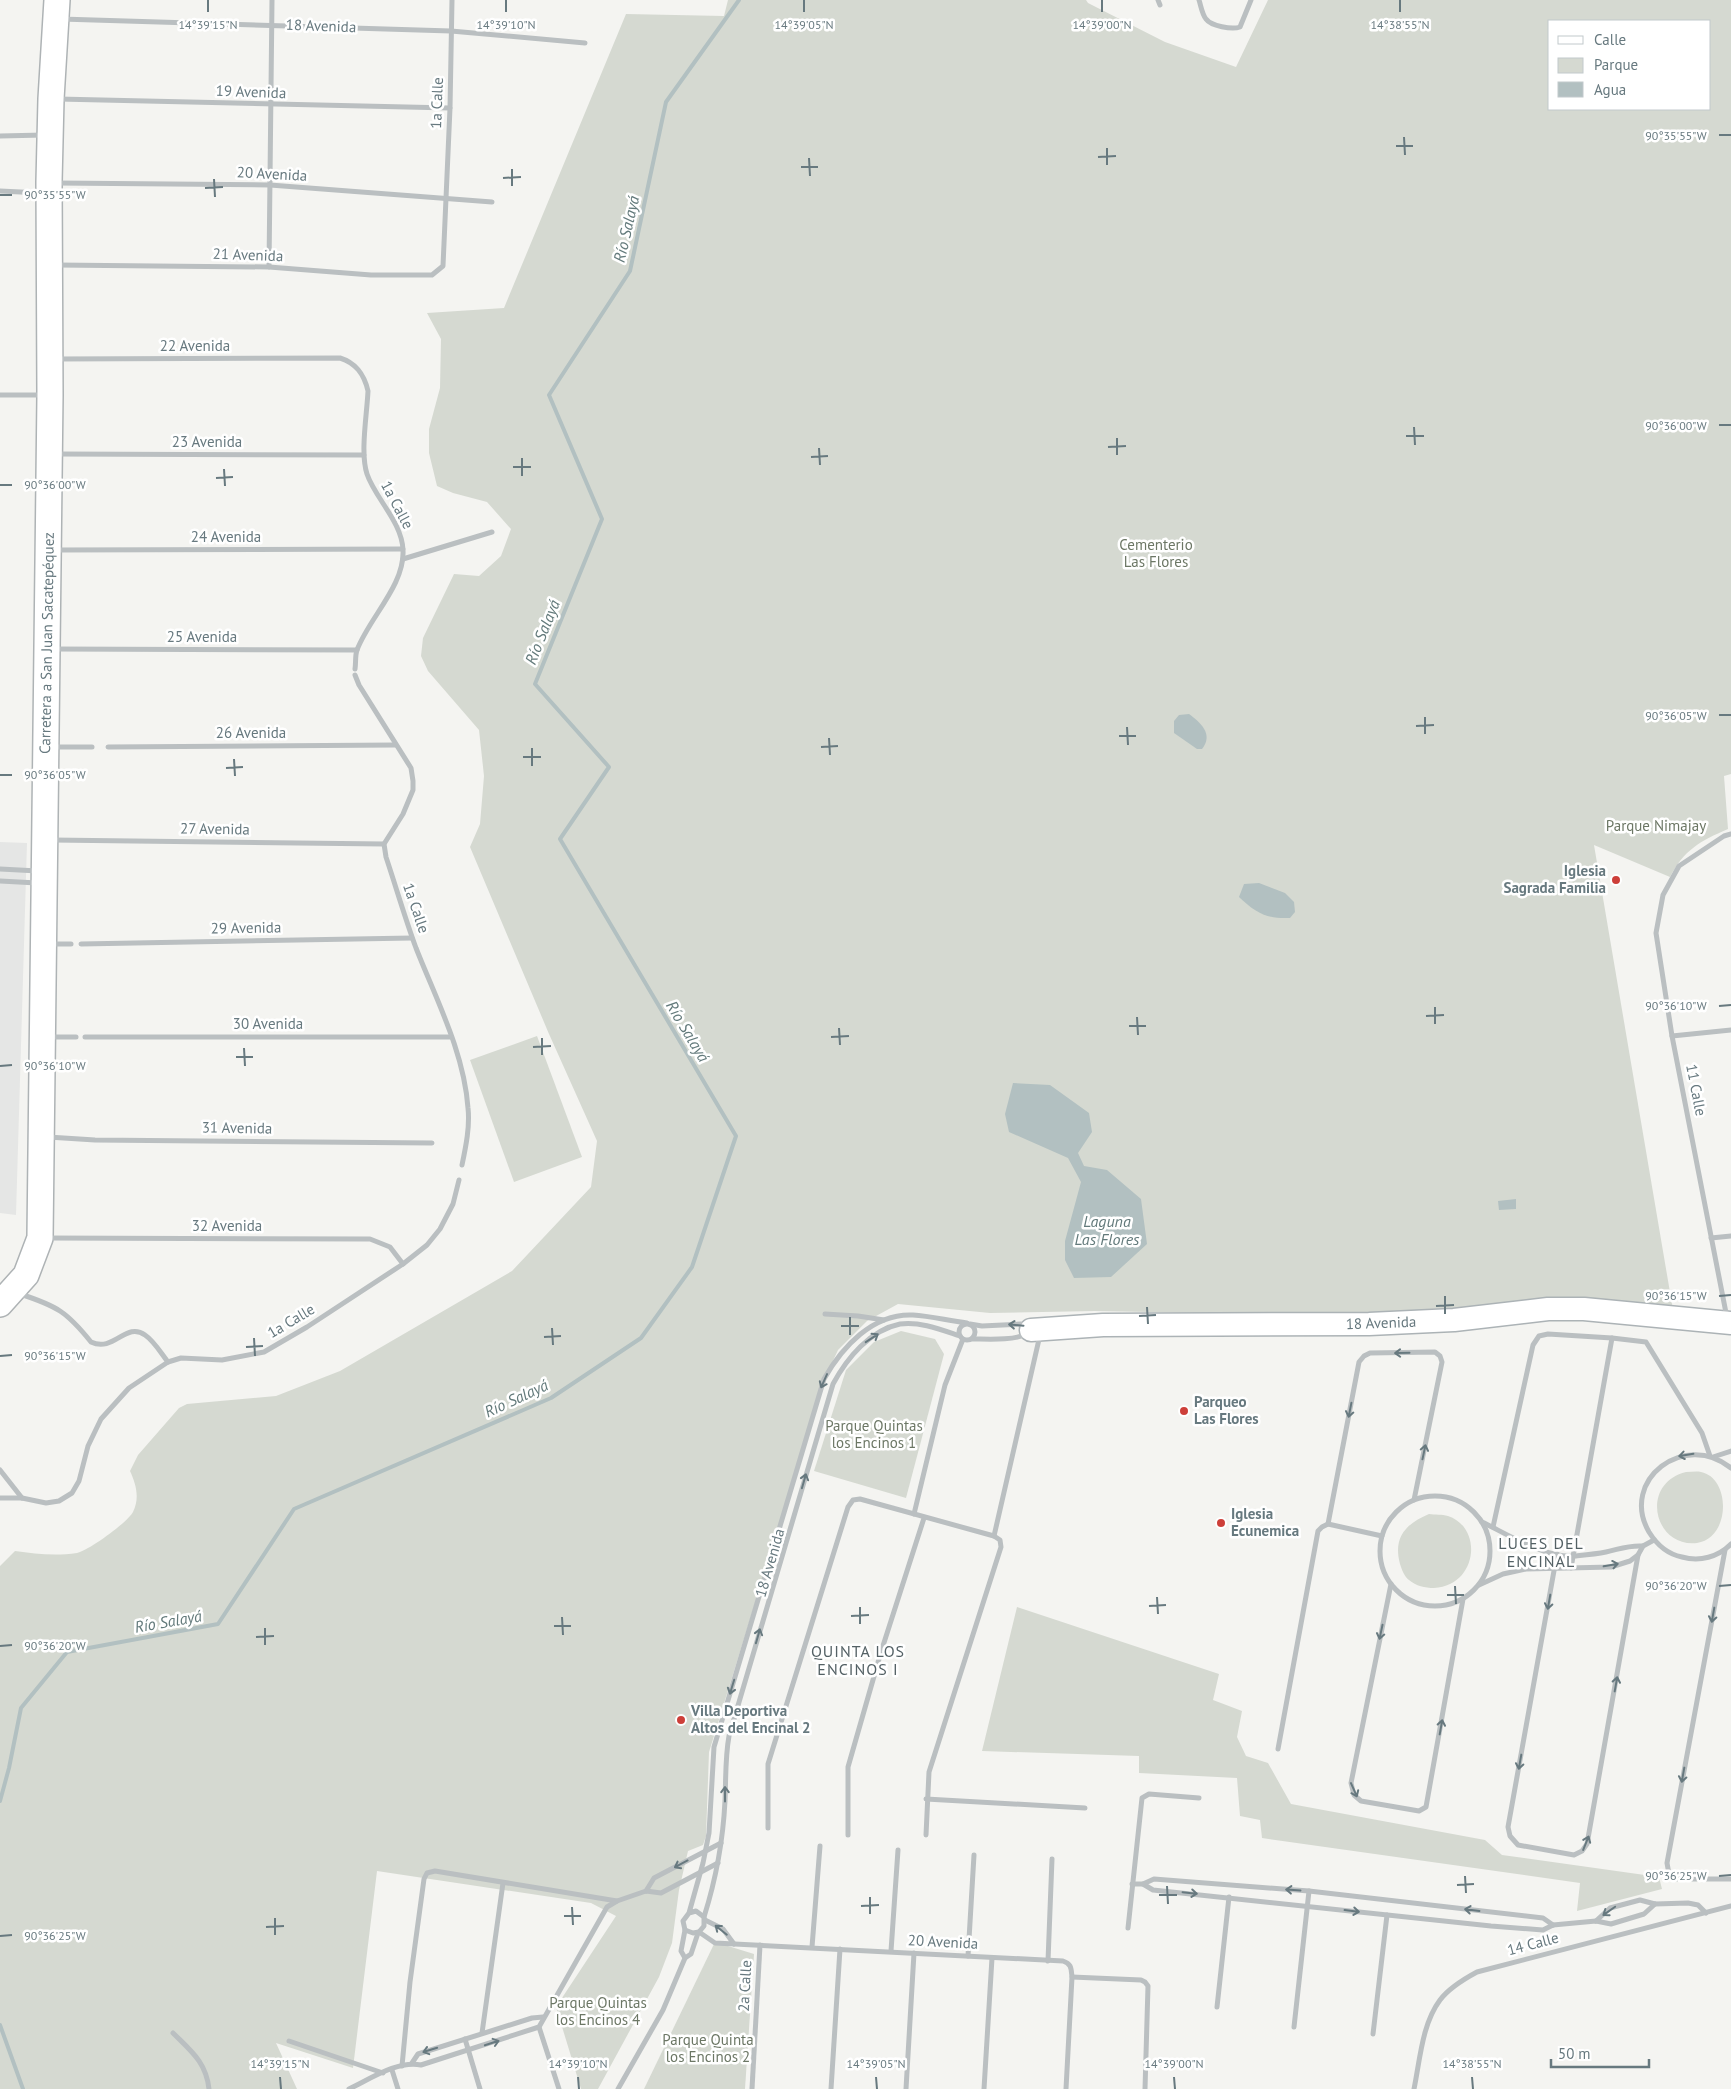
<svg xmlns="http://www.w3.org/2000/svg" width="1731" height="2089" font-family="'PT Sans',sans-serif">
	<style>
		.built { fill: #e5e6e5 }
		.green { fill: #d5d9d1; fill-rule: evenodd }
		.water { fill: #b2c0c1 }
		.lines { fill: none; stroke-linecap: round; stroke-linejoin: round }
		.stream { stroke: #b2c0c1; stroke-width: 4 }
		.secondary-casing { stroke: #acb3b6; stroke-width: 25 }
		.primary-casing { stroke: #aeb3b5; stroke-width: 28 }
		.street { stroke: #babfc1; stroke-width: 5 }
		.secondary { stroke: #fff; stroke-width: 22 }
		.primary { stroke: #fff; stroke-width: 25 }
		.oneway { stroke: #67797f }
		.ticks { fill: none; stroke: #67797f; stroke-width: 2 }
		.poi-dot { fill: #cd3f39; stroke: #fff; stroke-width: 2 }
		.labels { text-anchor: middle; stroke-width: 5; stroke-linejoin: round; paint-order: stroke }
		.street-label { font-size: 15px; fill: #67797f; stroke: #fff }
		.park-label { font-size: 15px; fill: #6c7765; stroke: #fff }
		.poi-label { font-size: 15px; font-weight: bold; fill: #67797f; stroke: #fff; text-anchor: start }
		.water-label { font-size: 16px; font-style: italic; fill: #637a7b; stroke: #fff }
		.neighbourhood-label { font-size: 16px; letter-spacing: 1px; fill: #546165; stroke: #fff }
		.ticks-label { font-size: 12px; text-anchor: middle; fill: #67797f; stroke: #fff; stroke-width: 5; stroke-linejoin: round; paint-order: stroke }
	</style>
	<rect width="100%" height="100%" fill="#f4f4f1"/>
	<path class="built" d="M0,842L27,843L16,1215L0,1213Z"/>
	<g class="green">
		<path d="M728,0H1086L1088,3L1165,42L1236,67L1268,0H1731V774L1724,776L1728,829C1700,841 1684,850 1670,877L1594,845L1673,1310L1366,1316L1095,1311L990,1313L898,1304L867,1321L838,1350L824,1380L709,1752L706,1836L703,1845L688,1851L679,1890L672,1943L659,1977L598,2089H581L556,2007L616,1916L591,1903L377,1871L353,2068L276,2043L297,2089H0V1566L15,1551C35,1554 56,1556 77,1553C88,1551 128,1522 133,1512C140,1498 136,1484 130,1471L138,1455L179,1408L187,1404L276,1396L340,1371L512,1271L591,1187L597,1141L549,1034L470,847L480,824L484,776L479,730L428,671L421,656L423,638L454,574L479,576L501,556L511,529L487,502L453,493L437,486L429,453V429L440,388L441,339L427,313L504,308L626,14L724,16ZM1550,21H1710V109H1550Z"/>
		<path d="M537,1036L582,1157L514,1182L470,1060Z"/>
		<path d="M901,1331L935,1339L944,1354L906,1498L814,1471L846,1370L874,1342Z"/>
		<path d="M1686,1472C1691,1472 1697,1471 1701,1472C1731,1478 1731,1538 1697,1543C1654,1548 1639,1484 1686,1472Z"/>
		<path d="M1429,1514C1435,1515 1442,1514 1448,1516C1484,1528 1477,1586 1434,1588C1425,1588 1416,1586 1409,1580C1404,1576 1402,1570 1400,1564C1393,1538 1405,1524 1429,1514Z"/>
		<path d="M1017,1607L1219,1674L1213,1700L1242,1711L1237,1737L1246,1756L1268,1763L1291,1804L1485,1840L1502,1855L1659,1877L1662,1889L1577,1911L1580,1883L1262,1838L1260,1820L1240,1816L1237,1778L1139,1773V1756L982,1751Z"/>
		<path d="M715,1942L754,1954L745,2089H644Z"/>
	</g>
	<g class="water">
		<path d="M1189,714C1200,722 1214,734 1202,749H1197L1174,733V721L1179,715Z"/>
		<path d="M1259,883L1285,893L1294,902L1295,912L1290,918C1266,919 1256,913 1239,897L1244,884Z"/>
		<path d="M1013,1083L1050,1085L1089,1113L1092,1132L1078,1153L1084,1166L1107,1170L1141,1199L1147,1244L1111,1277L1074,1278L1065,1260V1241L1081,1182L1068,1158L1009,1132L1005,1114Z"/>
		<path d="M1516,1199V1209L1499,1210L1498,1201Z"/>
	</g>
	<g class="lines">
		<g class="stream">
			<path d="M0,1801L9,1768L21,1708L67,1652L218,1624L294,1509L551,1398L641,1338L692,1267L736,1136L560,839L609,767L535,684L602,519L549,395L630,271L666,102L739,0"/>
			<path d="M0,2025L23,2089"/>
		</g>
		<g class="secondary-casing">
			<path id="secondary" d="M1031,1330L1103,1325L1369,1324L1454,1320L1548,1309H1584L1731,1323"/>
		</g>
		<g class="primary-casing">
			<path id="primary" d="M0,1304L26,1275L40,1238L50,395L49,182L51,99L57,0"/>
		</g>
		<g class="street">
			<path d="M1158,0L1160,5"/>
			<path d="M1199,0C1201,6 1202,14 1206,19C1211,26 1232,30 1240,27L1251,0"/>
			<path d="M61,19L451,31L585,43"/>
			<path d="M58,99L450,108"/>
			<path d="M0,136L44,135"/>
			<path d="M56,183L270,185L492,202"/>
			<path d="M0,191L41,193"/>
			<path d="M56,265L269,267L371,275H432L443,266L450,108L452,0"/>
			<path d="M269,267L272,0"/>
			<path d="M56,359L340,358C356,363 364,374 368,391C367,414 360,453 367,474C375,498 402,522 403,550C405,585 369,618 357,650C355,655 356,663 355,669"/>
			<path d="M0,395H44"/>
			<path d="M57,454L364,455"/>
			<path d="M56,550L403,549"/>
			<path d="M403,559L492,532"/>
			<path d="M53,649L357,650"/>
			<path d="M355,675L359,685L411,768L413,781V790L403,814L384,844L386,857C396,887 405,918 416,948C436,999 464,1052 468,1108C470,1126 466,1146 462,1165"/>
			<path d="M53,747H92"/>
			<path d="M108,747L395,745"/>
			<path d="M52,840L384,844"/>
			<path d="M0,869L38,871"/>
			<path d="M0,881L37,883"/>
			<path d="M49,944H71"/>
			<path d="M81,944L412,938"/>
			<path d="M1672,1036L1731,1030"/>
			<path d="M49,1037H76"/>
			<path d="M85,1037H451"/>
			<path d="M48,1137L95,1140L432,1143"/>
			<path d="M46,1238L370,1239L390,1247L403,1264"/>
			<path d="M1711,1238L1731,1236"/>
			<path d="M20,1294C57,1306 67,1312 91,1342C114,1353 126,1321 145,1335C154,1341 161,1353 168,1362"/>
			<path d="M825,1314L858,1316L884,1320"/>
			<path d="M1727,1318L1672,1036L1656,933L1663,895L1679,866L1724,836L1731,834"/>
			<circle cx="967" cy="1332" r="8"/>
			<path d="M970,1324L982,1326L1021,1324L1027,1328"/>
			<path d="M972,1339C986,1339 1014,1341 1026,1334"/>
			<path d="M1713,1457L1731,1451"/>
			<path d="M1731,1468C1685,1430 1619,1480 1649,1532C1657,1545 1667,1554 1682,1557C1700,1562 1718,1557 1731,1544"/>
			<path d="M0,1470L22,1498"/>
			<circle cx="1435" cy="1551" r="55"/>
			<path d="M0,1498H22L46,1503L59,1501L72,1493L79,1481L88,1446L101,1419L129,1388L168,1362L181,1358L222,1360L264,1352L307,1327L403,1264L427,1245L440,1229L453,1204L459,1180"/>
			<path d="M914,1514L945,1385L963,1339"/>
			<path d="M1482,1522C1507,1534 1547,1559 1575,1556C1585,1555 1596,1554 1606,1552C1620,1549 1628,1545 1643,1546"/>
			<path d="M1328,1524L1359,1362L1364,1356L1370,1353L1435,1352L1440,1356L1442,1362L1414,1500"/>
			<path d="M1493,1527L1533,1345L1539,1336L1548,1334L1612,1338L1646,1342L1702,1433L1710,1456"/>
			<path d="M994,1536L1040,1335"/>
			<path d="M1725,1550L1667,1863L1669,1874L1675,1879H1731"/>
			<path d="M1557,1554L1508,1827L1510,1836L1518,1845L1574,1855L1582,1851L1587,1844L1638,1555"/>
			<path d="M1571,1568L1612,1338"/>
			<path d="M1391,1584L1351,1783L1354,1795L1361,1801L1419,1811L1426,1807L1463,1599"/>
			<path d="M1479,1585L1503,1574L1526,1569L1611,1567L1630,1561L1638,1555L1643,1546L1654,1540"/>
			<path d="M1278,1749L1318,1531L1322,1527L1328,1524L1382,1536"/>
			<path d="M926,1799L1085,1808"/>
			<path d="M768,1828V1764L848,1507L853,1500L860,1499L994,1536L1000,1540L1001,1547L929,1772L926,1835"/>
			<path d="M848,1835V1767L881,1652L924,1518"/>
			<path d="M1132,1884H1143L1153,1890L1491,1926L1543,1930L1553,1925L1596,1921L1611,1924L1644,1914L1655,1904"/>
			<path d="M1143,1884L1154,1879L1309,1891L1543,1918L1553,1925"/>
			<path d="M646,1891L654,1878L721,1843"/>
			<path d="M689,1913L696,1911L704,1917V1926L699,1932L693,1933L685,1930L683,1921L689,1913L703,1863L709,1833L714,1747L824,1379C842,1347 873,1313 913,1315C931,1316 949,1321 967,1323"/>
			<path d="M704,1917C716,1879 723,1841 725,1801C726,1778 725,1758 729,1736L833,1384C847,1358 870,1330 900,1324C920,1321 942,1330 960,1336"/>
			<path d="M705,1920L723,1929L734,1944"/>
			<path d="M1596,1921L1610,1908L1640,1900L1655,1904L1688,1903L1698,1905L1706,1913"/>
			<path d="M1128,1928L1142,1798L1149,1794L1199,1798"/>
			<path d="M685,1930L681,1951L685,1958L691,1954L698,1933"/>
			<path d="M699,1932L715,1943L1063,1961C1072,1964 1071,1969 1072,1977L1066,2089"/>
			<path d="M812,1947L820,1846"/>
			<path d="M891,1951L898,1850"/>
			<path d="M968,1956L974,1855"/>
			<path d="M1048,1961L1052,1859"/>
			<path d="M1072,1977L1141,1980L1145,1982L1148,1986L1145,2089"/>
			<path d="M1217,2007L1229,1897"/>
			<path d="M539,2027L559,2089"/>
			<path d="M1294,2027L1309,1891"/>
			<path d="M173,2033C191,2051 206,2062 209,2089"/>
			<path d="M482,2033L503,1883"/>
			<path d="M1373,2034L1387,1915"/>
			<path d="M465,2039L480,2089"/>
			<path d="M289,2041L383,2073"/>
			<path d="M412,2063L418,2054L532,2018L543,2017"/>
			<path d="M402,2066L410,1982L424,1879L427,1873L435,1871L617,1901"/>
			<path d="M392,2070L398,2089"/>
			<path d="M349,2089C370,2079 398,2060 421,2065L539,2027L607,1907L617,1901L646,1891L661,1893L718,1863"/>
			<path d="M618,2089L663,2010L685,1958"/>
			<path d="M752,2089L760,1945"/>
			<path d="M831,2089L840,1949"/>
			<path d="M906,2089L914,1953"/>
			<path d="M984,2089L992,1958"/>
			<path d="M1414,2089C1420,2060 1422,2024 1440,2000C1449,1988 1464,1979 1477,1972L1731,1906"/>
		</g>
		<use href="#secondary" class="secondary"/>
		<use href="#primary" class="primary"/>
	</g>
	<defs><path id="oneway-shaft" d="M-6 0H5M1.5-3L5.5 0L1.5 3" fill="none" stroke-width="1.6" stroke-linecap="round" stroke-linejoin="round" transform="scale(1.25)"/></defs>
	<g class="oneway">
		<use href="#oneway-shaft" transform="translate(1016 1325) rotate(-175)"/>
		<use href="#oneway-shaft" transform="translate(872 1338) rotate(-33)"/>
		<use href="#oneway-shaft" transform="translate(1402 1353) rotate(179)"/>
		<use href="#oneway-shaft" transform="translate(824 1381) rotate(114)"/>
		<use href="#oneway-shaft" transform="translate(1350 1410) rotate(101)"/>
		<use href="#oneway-shaft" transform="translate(1424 1452) rotate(-78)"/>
		<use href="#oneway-shaft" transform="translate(1686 1455) rotate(171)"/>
		<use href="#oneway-shaft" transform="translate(804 1481) rotate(-74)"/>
		<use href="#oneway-shaft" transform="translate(1611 1565) rotate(-10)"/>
		<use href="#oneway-shaft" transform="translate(1549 1602) rotate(100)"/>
		<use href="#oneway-shaft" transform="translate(1713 1615) rotate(100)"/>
		<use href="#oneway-shaft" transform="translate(1381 1632) rotate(102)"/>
		<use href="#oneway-shaft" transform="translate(758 1636) rotate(-74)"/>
		<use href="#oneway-shaft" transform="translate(1616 1684) rotate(-80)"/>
		<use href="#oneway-shaft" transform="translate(732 1687) rotate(107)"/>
		<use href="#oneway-shaft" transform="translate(1441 1727) rotate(-80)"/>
		<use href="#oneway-shaft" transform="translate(1520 1762) rotate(100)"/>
		<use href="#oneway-shaft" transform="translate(1683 1775) rotate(100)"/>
		<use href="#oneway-shaft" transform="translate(1354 1790) rotate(66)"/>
		<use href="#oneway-shaft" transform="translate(725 1794) rotate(-90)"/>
		<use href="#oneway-shaft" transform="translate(1586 1843) rotate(-68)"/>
		<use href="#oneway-shaft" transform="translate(681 1864) rotate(152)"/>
		<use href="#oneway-shaft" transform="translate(1293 1890) rotate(-176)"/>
		<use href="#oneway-shaft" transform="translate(1190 1893) rotate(6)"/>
		<use href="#oneway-shaft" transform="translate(1472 1910) rotate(-173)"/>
		<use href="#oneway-shaft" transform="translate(1352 1911) rotate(7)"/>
		<use href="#oneway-shaft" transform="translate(1609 1911) rotate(145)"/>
		<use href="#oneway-shaft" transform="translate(721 1930) rotate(-141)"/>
		<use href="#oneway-shaft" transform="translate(492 2043) rotate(-18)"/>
		<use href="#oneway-shaft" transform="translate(430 2050) rotate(163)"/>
	</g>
	<path class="ticks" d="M208,0V12M506,0V12M804,0V12M1102,0V12M1400,0V12M1719,135H1731M1404,137L1405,155M1396,146H1413M1107,148V165M1098,157L1116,156M809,158L810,176M801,167H818M512,169V186M503,178L521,177M214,179L215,197M205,188L223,187M0,195H12M1719,425H1731M1414,427L1415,445M1406,436H1424M1117,438V455M1108,447L1126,446M819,448L820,465M811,457L828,456M522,458V476M513,467H531M224,469L225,486M216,478L233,477M0,485H12M1719,715H1731M1425,717V734M1416,726L1434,725M1127,727L1128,745M1119,736H1136M829,738L830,755M821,747L838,746M532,748V766M523,757H541M234,759L235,776M226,768L243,767M0,775H12M1719,1006L1731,1005M1435,1007V1024M1426,1016L1444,1015M1137,1017L1138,1035M1129,1026H1146M839,1028L840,1045M831,1037L849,1036M542,1038V1055M533,1047L551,1046M244,1048L245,1066M236,1057H253M0,1066L12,1065M1445,1296V1314M1719,1296L1731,1295M1436,1306L1454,1305M1147,1307L1148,1324M1139,1316L1156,1315M850,1317V1335M841,1326H859M552,1328L553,1345M544,1337L561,1336M254,1338L255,1356M246,1347L263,1346M0,1356L12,1355M1455,1586L1456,1604M1719,1586L1731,1585M1447,1595H1464M1157,1597L1158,1614M1149,1606L1166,1605M860,1607V1624M851,1616L869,1615M562,1617L563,1635M554,1626H571M265,1628V1645M256,1637L274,1636M0,1646L12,1645M1465,1876L1466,1893M1719,1876L1731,1875M1457,1885L1474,1884M1167,1886L1168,1904M1159,1895H1177M870,1897V1914M861,1906L879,1905M572,1907L573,1925M564,1916H581M275,1918V1935M266,1927L284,1926M0,1936L12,1935M280,2077L281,2089M578,2077L579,2089M876,2077L877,2089M1174,2077L1175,2089M1472,2077L1473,2089"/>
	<g class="poi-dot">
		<circle cx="1616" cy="880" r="5"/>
		<circle cx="1184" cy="1411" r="5"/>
		<circle cx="1221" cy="1523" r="5"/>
		<circle cx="681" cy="1720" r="5"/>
	</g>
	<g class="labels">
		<g class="street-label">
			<text transform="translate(321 26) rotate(2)" y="5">18 Avenida</text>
			<text transform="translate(251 92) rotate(2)" y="5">19 Avenida</text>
			<text transform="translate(437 103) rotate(-88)" y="5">1a Calle</text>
			<text transform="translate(272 174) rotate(3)" y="5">20 Avenida</text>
			<text transform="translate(248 255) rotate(2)" y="5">21 Avenida</text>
			<text x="195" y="351">22 Avenida</text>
			<text x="207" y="447">23 Avenida</text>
			<text transform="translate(397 505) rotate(62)" y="5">1a Calle</text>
			<text x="226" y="542">24 Avenida</text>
			<text x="202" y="642">25 Avenida</text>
			<text transform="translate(47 643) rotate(-89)" y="5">Carretera a San Juan Sacatepéquez</text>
			<text x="251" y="738">26 Avenida</text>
			<text transform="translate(215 829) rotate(1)" y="5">27 Avenida</text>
			<text transform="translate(416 908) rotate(71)" y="5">1a Calle</text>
			<text transform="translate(246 928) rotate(-1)" y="5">29 Avenida</text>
			<text x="268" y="1029">30 Avenida</text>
			<text transform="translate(1696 1090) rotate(79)" y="5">11 Calle</text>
			<text transform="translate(237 1128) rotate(1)" y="5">31 Avenida</text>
			<text x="227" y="1231">32 Avenida</text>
			<text transform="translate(291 1321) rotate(-31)" y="5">1a Calle</text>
			<text transform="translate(1381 1323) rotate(-2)" y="5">18 Avenida</text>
			<text transform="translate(770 1563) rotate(-74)" y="5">18 Avenida</text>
			<text transform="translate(943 1942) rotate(3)" y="5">20 Avenida</text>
			<text transform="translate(1533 1944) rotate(-15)" y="5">14 Calle</text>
			<text transform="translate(745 1986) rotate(-87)" y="5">2a Calle</text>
		</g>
		<g class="park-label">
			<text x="1156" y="550">Cementerio<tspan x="1156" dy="17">Las Flores</tspan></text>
			<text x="1656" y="831">Parque Nimajay</text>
			<text x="874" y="1431">Parque Quintas<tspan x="874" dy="17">los Encinos 1</tspan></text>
			<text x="598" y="2008">Parque Quintas<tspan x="598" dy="17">los Encinos 4</tspan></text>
			<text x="708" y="2045">Parque Quinta<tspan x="708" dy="17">los Encinos 2</tspan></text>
		</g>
		<g class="poi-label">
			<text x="1606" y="876" text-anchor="end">Iglesia<tspan x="1606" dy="17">Sagrada Familia</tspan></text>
			<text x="1194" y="1407">Parqueo<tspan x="1194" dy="17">Las Flores</tspan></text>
			<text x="1231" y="1519">Iglesia<tspan x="1231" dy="17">Ecunemica</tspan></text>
			<text x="691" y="1716">Villa Deportiva<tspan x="691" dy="17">Altos del Encinal 2</tspan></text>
		</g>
		<g class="water-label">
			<text transform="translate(626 229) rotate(-77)" y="6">Río Salayá</text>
			<text transform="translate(542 632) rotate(-68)" y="6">Río Salayá</text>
			<text transform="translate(688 1031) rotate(59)" y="6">Río Salayá</text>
			<text x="1107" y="1227">Laguna<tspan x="1107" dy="18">Las Flores</tspan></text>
			<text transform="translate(516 1398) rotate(-25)" y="6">Río Salayá</text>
			<text transform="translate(168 1621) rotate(-10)" y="6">Río Salayá</text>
		</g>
		<g class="neighbourhood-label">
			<text x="1541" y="1549">LUCES DEL<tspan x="1541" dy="18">ENCINAL</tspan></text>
			<text x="858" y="1657">QUINTA LOS<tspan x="858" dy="18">ENCINOS I</tspan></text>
		</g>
	</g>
	<g class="ticks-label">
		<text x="208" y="29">14°39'15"N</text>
		<text x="506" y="29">14°39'10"N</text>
		<text x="804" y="29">14°39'05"N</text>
		<text x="1102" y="29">14°39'00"N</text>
		<text x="1400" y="29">14°38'55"N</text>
		<text x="1676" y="140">90°35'55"W</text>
		<text x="55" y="199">90°35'55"W</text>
		<text x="1676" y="430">90°36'00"W</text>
		<text x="55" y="489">90°36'00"W</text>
		<text x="1676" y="720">90°36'05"W</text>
		<text x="55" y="779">90°36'05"W</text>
		<text x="1676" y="1010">90°36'10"W</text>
		<text x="55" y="1070">90°36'10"W</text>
		<text x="1676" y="1300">90°36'15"W</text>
		<text x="55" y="1360">90°36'15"W</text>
		<text x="1676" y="1590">90°36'20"W</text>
		<text x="55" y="1650">90°36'20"W</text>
		<text x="1676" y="1880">90°36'25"W</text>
		<text x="55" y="1940">90°36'25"W</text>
		<text x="280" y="2068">14°39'15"N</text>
		<text x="578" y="2068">14°39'10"N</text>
		<text x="876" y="2068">14°39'05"N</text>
		<text x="1174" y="2068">14°39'00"N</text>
		<text x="1472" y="2068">14°38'55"N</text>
	</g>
	<rect x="1548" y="20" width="162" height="90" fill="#ffffff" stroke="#c2c9cc"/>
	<rect x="1558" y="36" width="25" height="8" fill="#ffffff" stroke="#c2c9cc"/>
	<text x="1594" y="45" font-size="15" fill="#67797f">Calle</text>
	<rect x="1558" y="58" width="25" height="15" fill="#d5d9d1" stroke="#c2c9cc"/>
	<text x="1594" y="70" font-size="15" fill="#67797f">Parque</text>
	<rect x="1558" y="82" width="25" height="15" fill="#b2c0c1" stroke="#c2c9cc"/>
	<text x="1594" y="95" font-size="15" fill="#67797f">Agua</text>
	<path d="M1551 2059v8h98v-8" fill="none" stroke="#67797f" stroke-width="2.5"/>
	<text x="1558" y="2059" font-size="15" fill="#67797f" stroke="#ffffff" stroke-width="4" paint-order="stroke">50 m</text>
</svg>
